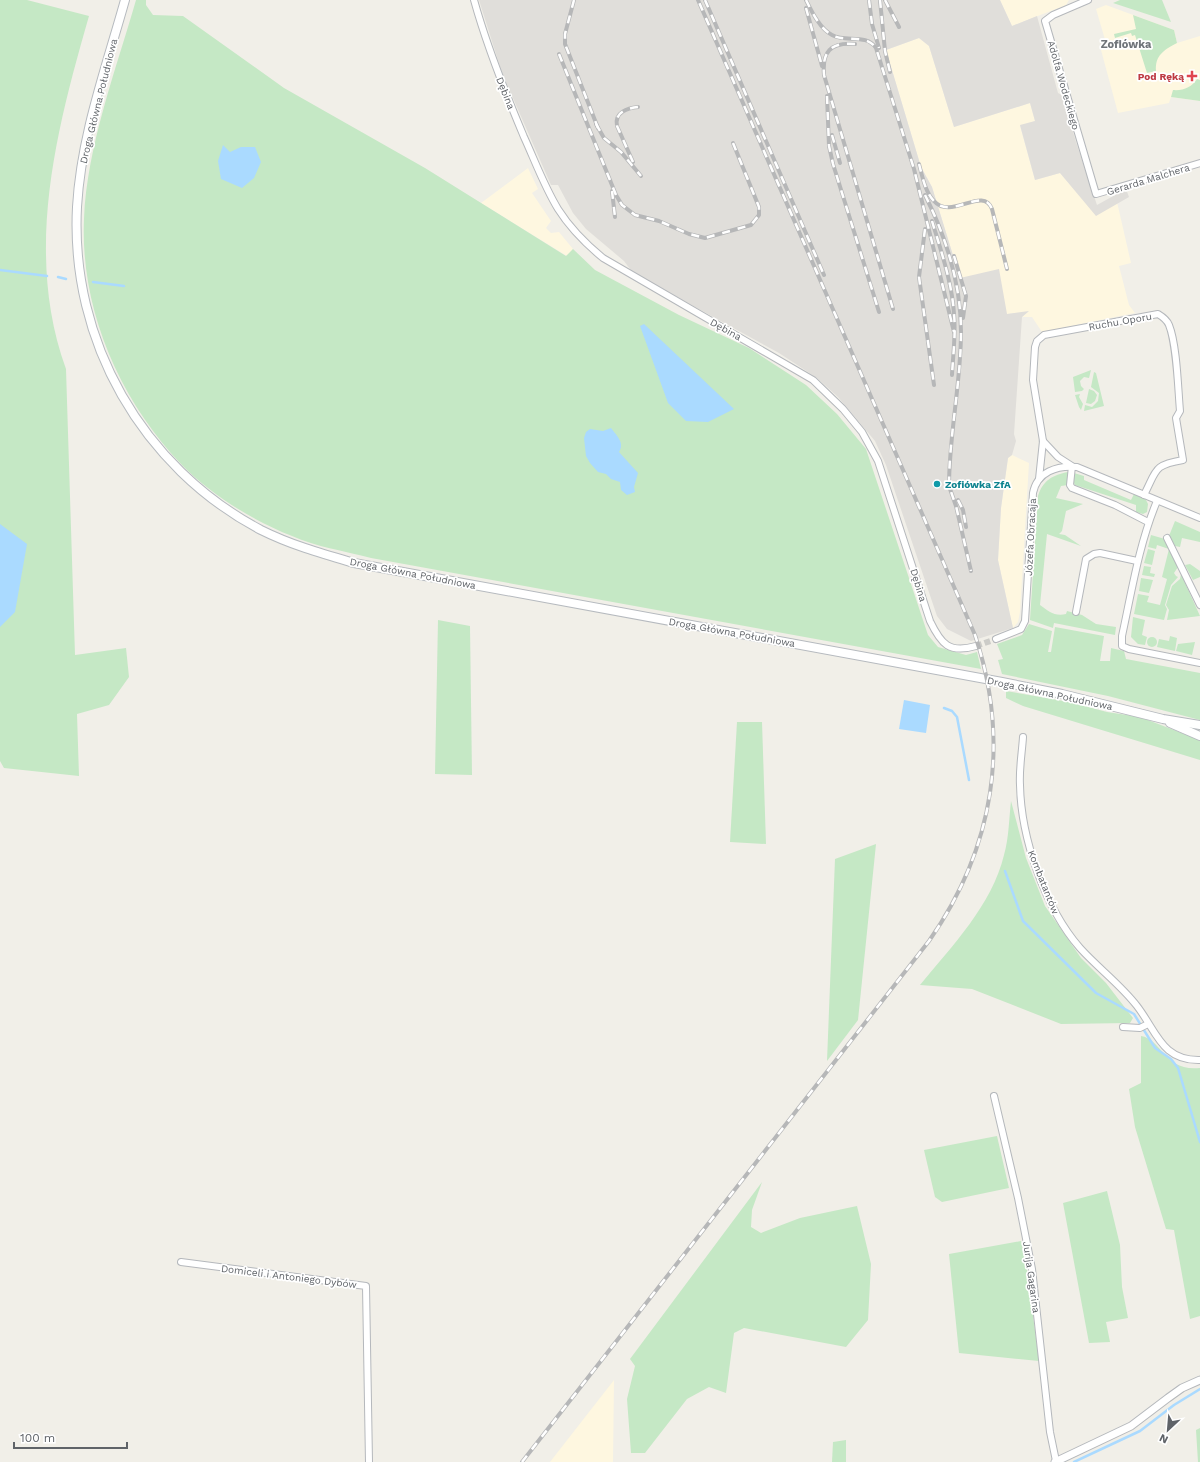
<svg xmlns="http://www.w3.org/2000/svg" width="1200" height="1462" font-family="'Work Sans',sans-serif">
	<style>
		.commercial { fill: #fef7e0 }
		.industrial { fill: #e0deda }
		.green { fill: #c5e8c5 }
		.water { fill: #aadaff }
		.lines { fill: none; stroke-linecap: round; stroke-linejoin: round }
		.stream { stroke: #aadaff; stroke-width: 2.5 }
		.minor-tunnel { stroke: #ccccc8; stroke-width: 6; stroke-dasharray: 6 3; stroke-linecap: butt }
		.minor-casing { stroke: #b5b8bc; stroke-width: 8 }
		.tertiary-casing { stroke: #b5b8bc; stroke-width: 9 }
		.secondary-casing { stroke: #b6babf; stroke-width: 10 }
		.minor { stroke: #fff; stroke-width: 6 }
		.tertiary { stroke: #fff; stroke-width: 7 }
		.secondary { stroke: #fff; stroke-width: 8 }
		.rail-casing { stroke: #b6b7b8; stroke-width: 4 }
		.rail { stroke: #fff; stroke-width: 2.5; stroke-dasharray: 8; stroke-linecap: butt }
		.health-dot { fill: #e0444e; stroke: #fff; stroke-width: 1.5 }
		.culture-dot { fill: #0f9aa8; stroke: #fff; stroke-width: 1.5 }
		.labels { text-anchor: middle; stroke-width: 3.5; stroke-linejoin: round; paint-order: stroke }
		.health-label { font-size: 10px; font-weight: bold; fill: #be3a42; stroke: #fff; text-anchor: end }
		.street-label { font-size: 10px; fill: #5f6368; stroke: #fff }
		.culture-label { font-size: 10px; font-weight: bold; fill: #0d838f; stroke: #fff; text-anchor: start }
		.neighbourhood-label { font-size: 11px; font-weight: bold; fill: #70757a; stroke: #fff }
	</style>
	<rect width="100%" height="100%" fill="#f1efe8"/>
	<g class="commercial">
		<path d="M1000,0H1069L1066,5L1012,26Z"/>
		<path d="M1106,5L1174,30L1177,43L1200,36V101L1171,97L1169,103L1118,113L1101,50L1106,43L1096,9Z"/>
		<path d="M919,38L929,46L954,127L1030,103L1035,121L1020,126L1035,180L1060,173L1095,213L1117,202L1131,263L1119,266L1129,305L1135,313L1042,332L1032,317H1022L1028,312L1007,314L960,278L932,187L921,167L886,50Z"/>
		<path d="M528,168L538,189L532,193L551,221L546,228L551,233L559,232L573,249L567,256L481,203Z"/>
		<path d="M1012,455L1029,463L1020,612L1018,622L1013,628L998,560L1001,508L1008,458Z"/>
		<path d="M614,1380L613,1462H550Z"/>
	</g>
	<path class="industrial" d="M479,0H1000L1012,26L1037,16L1058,93L1062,95L1076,142L1097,205L1126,189L1129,197L1096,216L1060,173L1035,180L1020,125L1035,121L1030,103L954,127L929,46L919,38L886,50L921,167L932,187L960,278L999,269L1007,314L1029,311L1022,317L1014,434L1016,441L1012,455L1008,458L1001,508L998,560L1013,628L971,641L947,629L937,616L886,465L875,441L838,397L817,378L779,353L633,273L624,261L586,229L573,213L558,185H551L502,73Z"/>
	<g class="green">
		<path d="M0,0H27L89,16C56,131 24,253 66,369L75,655L126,648L129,677L109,705L77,714L79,776L4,768L0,761Z"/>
		<path d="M136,0H146V5L153,15L183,16L284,88L425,168L566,256L573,249L595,270L679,315L749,348L806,385L837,414L866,449L928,635L938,647L966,655L977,652L981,669L371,558C345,551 316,547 292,536C252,520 211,495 181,464C119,399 80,309 84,219C87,146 116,70 136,0Z"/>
		<path d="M1120,0H1162L1171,22L1113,3Z"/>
		<path d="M1133,15L1174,30L1177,43C1164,50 1155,55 1156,71L1147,73L1135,35L1132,36L1131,33L1115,38L1114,34L1136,29Z"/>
		<path d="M1197,79L1200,80V101L1171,97L1173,90C1183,91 1192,87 1197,79Z"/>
		<path d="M1091,370L1089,378L1084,377L1080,381L1081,386L1084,389L1082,391L1075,392L1073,377Z"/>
		<path d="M1094,372L1096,373L1104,406L1084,411L1085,405L1092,407L1098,401L1099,393L1091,387Z"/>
		<path d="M1089,389L1094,391L1097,395L1095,401L1091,404L1086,403Z"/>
		<path d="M1080,394L1079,397L1083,404L1081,410L1079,407L1075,395Z"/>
		<path d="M1068,472V485L1061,486L1056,498L1083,504L1066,511L1062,531L1059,534L1065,535L1081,546L1047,534L1040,605C1048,611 1055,617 1066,614L1067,611L1082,615L1096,624L1116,627L1115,635L1054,623L1053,628L1030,620L1038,496C1043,480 1053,475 1068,472Z"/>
		<path d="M1074,473L1084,476V480L1131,500L1134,494L1146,500L1148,504L1147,512L1143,514L1136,512V505L1075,485L1073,481Z"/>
		<path d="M1175,521L1200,532V542L1182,538L1180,547L1175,546L1169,536Z"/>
		<path d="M1151,535L1165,539L1178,567L1174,573L1176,576L1178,577L1171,585L1165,605L1167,609L1164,620L1134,614L1138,594L1149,596L1147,602L1160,605L1167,579L1162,577L1169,549L1157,545L1156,549L1148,547Z"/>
		<path d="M1148,549L1155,551L1152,565L1144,563Z"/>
		<path d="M1190,564L1200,571V577L1193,580L1185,565Z"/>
		<path d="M1144,566L1151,567L1150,573L1155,574L1154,577L1142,575Z"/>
		<path d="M1181,574L1200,616L1167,620L1169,610L1166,605L1172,586L1180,579Z"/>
		<path d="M1141,578L1153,580L1149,593L1139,591Z"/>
		<path d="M1133,617L1145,620L1142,635L1147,637L1145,645L1138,644L1131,637Z"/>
		<path d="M438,620L470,626L472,775L435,774Z"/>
		<path d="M1029,624L1052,631L1048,652H1051L1055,627L1104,636L1100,661H1110L1111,648L1124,651L1126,659L1200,673V720L1108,696L1002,674L998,660L1003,659L997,644L1022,635Z"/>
		<path d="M1170,636L1177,638L1175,651L1157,647L1159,639L1169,641Z"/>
		<circle cx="1152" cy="642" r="5"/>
		<path d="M1195,642L1192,655L1176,651L1178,644Z"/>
		<path d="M1006,691L1069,702L1107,712L1140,717L1200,740V760L1023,706L1006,698Z"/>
		<path d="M737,722H762L766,844L730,842Z"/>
		<path d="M1011,801L1026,858L1045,906L1081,958L1106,983L1133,1018L1130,1023L1061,1024L972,989L920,985C952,946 992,905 1004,855C1009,838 1009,818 1011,801Z"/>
		<path d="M876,844L858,1020L827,1061L835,859Z"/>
		<path d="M1141,1036C1162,1039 1164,1072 1200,1068V1316L1190,1319L1174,1230L1166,1229L1135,1127L1129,1089L1141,1083Z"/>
		<path d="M997,1136L1009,1188L942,1202L935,1197L924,1150Z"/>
		<path d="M762,1182L752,1210L751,1227L761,1233L800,1218L857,1206L871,1264L868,1320L846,1347L744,1328L734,1333L726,1393L709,1387L687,1399L645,1453H631L627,1399L635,1366L630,1359Z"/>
		<path d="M1107,1191L1120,1245L1122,1287L1128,1318L1106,1322L1110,1342L1089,1343L1063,1203Z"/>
		<path d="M1021,1241L1027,1270L1039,1361L959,1353L949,1254Z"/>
		<path d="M1200,1428V1462H1198L1196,1430Z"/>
		<path d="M846,1440V1462H832L833,1442Z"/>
	</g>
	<g class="water">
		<path d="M223,145L230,152L241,147H255L261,162L254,178L242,188L221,179L218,161Z"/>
		<path d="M644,324L734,409L708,422L686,421L668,403L640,326Z"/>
		<path d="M611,428C617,436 625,443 619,452L638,473L634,487L635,492L627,495L621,490L620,482L611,479L606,474L598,472L590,463L586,456L584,438L586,432L590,429L603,431Z"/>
		<path d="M0,524L27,544L15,612L0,627Z"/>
		<path d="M904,700L930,705L926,733L899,729Z"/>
	</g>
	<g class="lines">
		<g class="stream">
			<path d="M0,270L47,276"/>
			<path d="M58,277L66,279"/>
			<path d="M93,282L124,286"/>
			<path d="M944,708L952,711L957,717L969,780"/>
			<path d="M1005,871L1023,921L1096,993L1134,1014L1155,1048L1171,1059L1178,1068L1200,1142"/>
			<path d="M1074,1462L1140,1431L1174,1405L1200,1389"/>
		</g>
		<path class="minor-tunnel" d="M976,646L996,639"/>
		<g class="minor-casing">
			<g id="minor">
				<path d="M474,0C487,47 505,92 524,137C535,161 544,186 558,209C570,228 586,244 603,258L813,380L843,409L862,432L878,461L930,621C941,644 949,654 976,646"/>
				<path d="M1088,0L1053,15L1045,21L1096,194L1200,163"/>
				<path d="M1043,441L1058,457L1072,466L1070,485L1072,488L1115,505L1148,522"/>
				<path d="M1039,479L1043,441L1033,380L1035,347L1037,341L1044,335L1158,314C1163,317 1167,320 1169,325C1177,345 1178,389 1180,411L1176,418L1183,460C1153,465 1157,470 1144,495"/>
				<path d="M1157,501C1139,544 1132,590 1122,636V646L1129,649L1200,663"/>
				<path d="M1167,538L1200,605"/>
				<path d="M1076,612L1086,559L1094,554L1100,553L1137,561"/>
				<path d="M996,639L1021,629L1025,621L1033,493C1037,472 1057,465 1077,467L1200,518"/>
				<path d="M1023,737C1022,753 1019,769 1020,785C1021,838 1045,908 1080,948C1098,968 1121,985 1137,1006C1157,1032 1162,1061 1200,1060"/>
				<path d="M1123,1027L1140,1028L1148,1024"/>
				<path d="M994,1096L1018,1198L1032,1269L1050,1432L1056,1461"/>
				<path d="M181,1262L366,1286L369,1462"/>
			</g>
		</g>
		<g class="tertiary-casing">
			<path id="tertiary" d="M1055,1462L1131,1426L1168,1398L1182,1388L1200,1380"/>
		</g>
		<g class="secondary-casing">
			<g id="secondary">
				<path d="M125,0C106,68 81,136 77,207C70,341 142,467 261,530C291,545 323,554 354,563L1002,682L1062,694L1163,719L1200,725"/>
				<path d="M1170,723L1200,736"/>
			</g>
		</g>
		<use href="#minor" class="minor"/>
		<use href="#tertiary" class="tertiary"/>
		<use href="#secondary" class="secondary"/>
		<g class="rail-casing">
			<g id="rail">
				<path d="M574,0L565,34V44L598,128"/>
				<path d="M705,0L824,275"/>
				<path d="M806,0C812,12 820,29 832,35C846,43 866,33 876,48L914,169L954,332"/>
				<path d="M869,0L872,24L879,48"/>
				<path d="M880,0L885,51L890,72"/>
				<path d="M885,0L899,27"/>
				<path d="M806,8L822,66"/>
				<path d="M855,44C830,42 822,52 824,75L893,309"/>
				<path d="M559,54L616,195L622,205L635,215L659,221L689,234L705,238L751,225L759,215V207L733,143"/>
				<path d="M827,96L829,146L833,164L879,312"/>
				<path d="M596,124L604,138L621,152L641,176"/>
				<path d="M832,135L840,163"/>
				<path d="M633,162L617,126C614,112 628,108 638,107"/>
				<path d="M919,164C922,175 925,192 934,201C951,221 983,185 992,209L1007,269"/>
				<path d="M612,191L615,217"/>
				<path d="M925,195C946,237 961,284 961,332C961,383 949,435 949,486L956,506L971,571"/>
				<path d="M932,221C941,251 952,282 954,314C956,334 953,355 952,375"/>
				<path d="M925,229L919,277L934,385"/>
				<path d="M954,256L966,296L963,318"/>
				<path d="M958,500L963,510L966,527"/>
				<path d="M522,1462L929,941C994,848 1011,743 975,635L698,0"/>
			</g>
		</g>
		<use href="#rail" class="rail"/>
	</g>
	<path class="health-dot" d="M1190 70h4v4h4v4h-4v4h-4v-4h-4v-4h4z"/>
	<circle class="culture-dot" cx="937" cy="484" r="4"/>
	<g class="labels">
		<g class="health-label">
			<text x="1184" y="80">Pod Ręką</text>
		</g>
		<g class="street-label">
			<text transform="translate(1064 85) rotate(74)" y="4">Adolfa Wodeckiego</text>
			<text transform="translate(506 93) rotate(68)" y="4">Dębina</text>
			<text transform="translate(98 101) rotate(-76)" y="4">Droga Główna Południowa</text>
			<text transform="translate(1148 179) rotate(-17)" y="4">Gerarda Malchera</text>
			<text transform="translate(1120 321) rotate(-10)" y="4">Ruchu Oporu</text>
			<text transform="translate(726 329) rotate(29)" y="4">Dębina</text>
			<text transform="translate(1030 537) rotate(-87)" y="4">Józefa Obracaja</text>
			<text transform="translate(413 573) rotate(11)" y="4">Droga Główna Południowa</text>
			<text transform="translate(919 585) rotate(73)" y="4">Dębina</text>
			<text transform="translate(732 632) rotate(10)" y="4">Droga Główna Południowa</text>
			<text transform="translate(1050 693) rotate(12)" y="4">Droga Główna Południowa</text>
			<text transform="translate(1044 882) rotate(68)" y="4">Kombatantów</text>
			<text transform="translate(289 1276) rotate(7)" y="4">Domiceli i Antoniego Dybów</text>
			<text transform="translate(1032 1277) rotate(82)" y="4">Jurija Gagarina</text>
		</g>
		<g class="culture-label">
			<text x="945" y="488">Zofiówka ZfA</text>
		</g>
		<g class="neighbourhood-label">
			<text x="1126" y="48">Zofiówka</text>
		</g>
	</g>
	<g transform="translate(1168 1430) rotate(206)" stroke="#ffffff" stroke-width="3" paint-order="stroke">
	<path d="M0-3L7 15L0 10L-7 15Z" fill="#5f6368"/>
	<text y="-6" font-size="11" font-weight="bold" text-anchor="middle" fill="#5f6368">N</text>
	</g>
	<path d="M14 1442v6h113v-6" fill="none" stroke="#5f6368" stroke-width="2"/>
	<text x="20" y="1442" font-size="12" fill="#5f6368" stroke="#ffffff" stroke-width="3" paint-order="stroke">100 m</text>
</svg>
